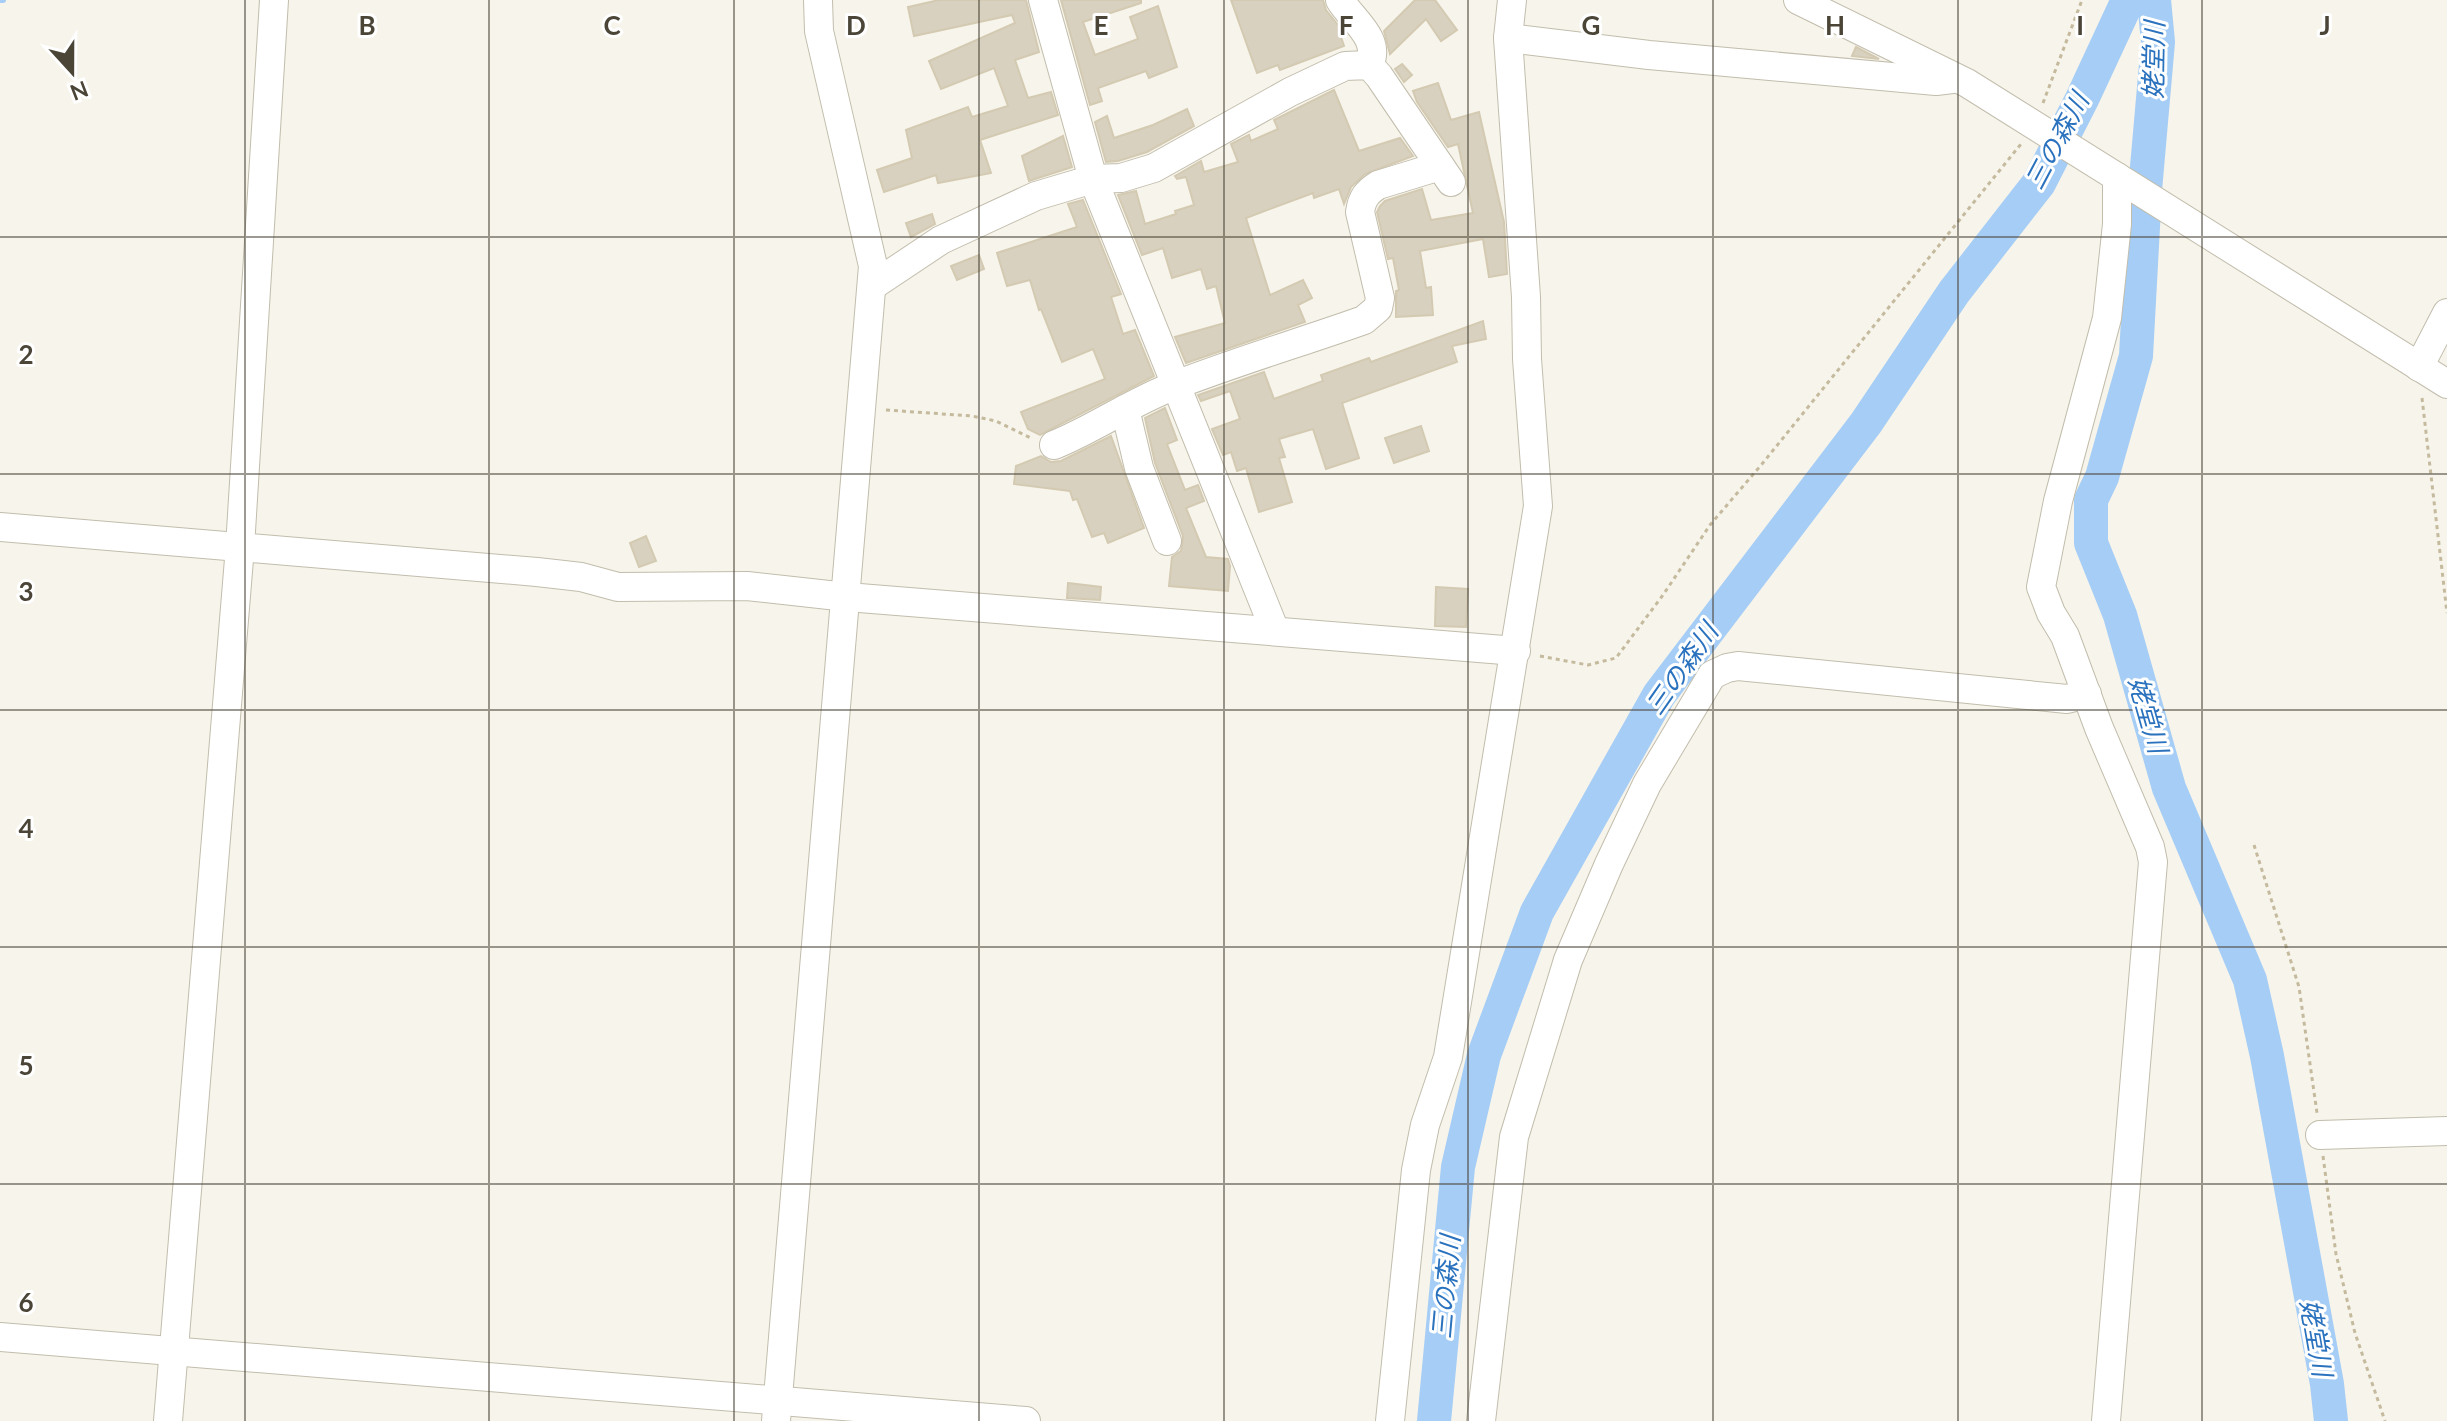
<svg xmlns="http://www.w3.org/2000/svg" width="2447" height="1421" font-family="Lato,'Noto Sans JP',sans-serif">
	<style>
		.lines { fill: none; stroke-linecap: round; stroke-linejoin: round }
		.stream { stroke: #a5cdf5; stroke-width: 6 }
		.river { stroke: #a5cdf5; stroke-width: 34 }
		.building { fill: #d8d1bf; stroke: #d4cab2; stroke-width: 2 }
		.minor-casing { stroke: #c2bdac; stroke-width: 30 }
		.path { stroke: #c5ba9d; stroke-width: 3; stroke-dasharray: 4 4; stroke-linecap: butt }
		.minor { stroke: #fff; stroke-width: 28 }
		.grid { fill: none; stroke: #4b4538; stroke-width: 2; stroke-opacity: 0.55 }
		.labels { text-anchor: middle; stroke-width: 6; stroke-linejoin: round; paint-order: stroke }
		.water-label { font-size: 26px; font-style: italic; fill: #2a72be; stroke: #fff }
		.grid-label { font-size: 26px; text-anchor: middle; font-weight: bold; fill: #4b4538; stroke: #fff; stroke-width: 6; stroke-linejoin: round; paint-order: stroke }
	</style>
	<rect width="100%" height="100%" fill="#f6f4eb"/>
	<g class="lines">
		<path class="stream" d="M0,0H3"/>
		<g class="river">
			<path d="M2154,0L2158,42L2145,190L2136,356L2102,477L2091,500V543L2120,615L2169,788L2250,980L2267,1056L2327,1384L2331,1421"/>
			<path d="M1434,1421L1458,1167L1484,1055L1537,912L1659,695L1866,423L1954,292L2039,183L2082,99L2128,0"/>
		</g>
	</g>
	<g class="building">
		<path d="M939,0H1026L1039,52L1015,60L1028,98L1051,92L1058,115L980,140L991,173L938,183L936,175L884,192L877,170L912,158L906,130L968,107L972,117L1008,106L994,68L941,89L929,61L1015,23L1012,15L914,36L908,7Z"/>
		<path d="M1061,0H1141V3L1083,22L1095,55L1138,39L1130,17L1158,6L1177,67L1149,78L1146,71L1098,88L1102,101L1090,105Z"/>
		<path d="M1231,0H1323L1326,10L1346,35L1341,37L1344,46L1280,70L1278,65L1257,73Z"/>
		<path d="M1415,0H1435L1457,30L1441,41L1426,19L1390,54L1384,31Z"/>
		<path d="M1856,47L1879,59L1852,56Z"/>
		<path d="M1402,64L1412,75L1404,82L1395,69Z"/>
		<path d="M1438,83L1451,120L1479,112L1504,222L1507,274L1489,277L1483,239L1420,251L1426,288L1431,287L1433,315L1396,317V291L1399,290L1393,258L1388,259L1377,212L1380,206L1385,201L1422,189L1431,220L1473,213L1458,144L1448,147L1417,102L1413,91Z"/>
		<path d="M1334,90L1359,151L1400,138L1413,156L1365,174L1351,187L1344,204L1339,189L1314,198L1313,193L1246,218L1270,295L1303,280L1312,298L1298,305L1305,322L1186,363L1175,337L1225,323L1216,286L1207,289L1201,269L1172,278L1163,248L1142,255L1118,195L1136,191L1145,224L1176,214L1175,211L1194,205L1186,177L1177,179L1175,176L1201,161L1204,172L1238,162L1231,144L1249,135L1251,141L1278,129L1274,120Z"/>
		<path d="M1187,109L1194,126L1147,152L1118,161L1106,162L1095,122L1107,116L1114,138L1153,125Z"/>
		<path d="M1063,136L1072,167L1029,181L1022,156Z"/>
		<path d="M1083,200L1121,294L1111,297L1123,334L1135,330L1154,376L1040,435L1028,429L1021,412L1105,379L1093,349L1062,362L1041,309L1039,310L1030,280L1007,286L997,253L1077,227L1068,204Z"/>
		<path d="M932,214L935,224L911,237L906,223Z"/>
		<path d="M979,255L984,269L957,280L951,266Z"/>
		<path d="M1483,321L1486,339L1452,346L1457,362L1342,403L1359,458L1326,469L1313,429L1279,439L1285,457L1279,458L1292,502L1259,512L1246,468L1237,471L1231,452L1223,455L1212,429L1240,419L1230,391L1201,401L1198,395L1264,372L1274,399L1323,381L1321,375L1369,358L1371,362Z"/>
		<path d="M1165,408L1177,440L1167,444L1185,490L1198,485L1204,501L1186,508L1206,557L1228,559L1230,566L1228,591L1169,586L1172,557L1181,551L1183,536L1155,463L1145,418Z"/>
		<path d="M1421,426L1429,451L1394,463L1385,438Z"/>
		<path d="M1111,436L1144,528L1108,543L1104,533L1092,537L1077,499L1073,500L1070,491L1014,484L1016,466L1041,456L1051,462L1061,461Z"/>
		<path d="M646,536L656,561L639,567L630,543Z"/>
		<path d="M1068,583L1101,587L1100,600L1067,598Z"/>
		<path d="M1436,587L1468,589L1466,627L1435,626Z"/>
	</g>
	<g class="lines">
		<g class="minor-casing">
			<g id="minor">
				<path d="M1043,0L1093,179L1275,631"/>
				<path d="M1340,0C1352,20 1382,39 1369,65"/>
				<path d="M1798,0L1967,83L2447,384"/>
				<path d="M1508,38L1649,55L1936,81L1952,79"/>
				<path d="M872,286L941,240L1036,196L1093,179L1121,178L1154,168L1290,92L1345,66L1369,65L1379,76L1451,182"/>
				<path d="M2419,367L2447,313"/>
				<path d="M1125,409L1139,468L1167,541"/>
				<path d="M1054,445C1096,428 1133,401 1176,385C1238,361 1302,342 1364,320L1378,308L1380,298L1360,212C1362,198 1367,192 1378,185L1440,166"/>
				<path d="M0,527L537,572L581,577L618,587L747,586L847,597L1516,651"/>
				<path d="M2320,1135L2447,1131"/>
				<path d="M0,1337L1026,1421"/>
				<path d="M168,1421L240,547L274,0"/>
				<path d="M776,1421L873,266L819,31L818,0"/>
				<path d="M1390,1421L1416,1170L1425,1125L1448,1057L1538,506L1527,359L1526,297L1508,38L1512,0"/>
				<path d="M1481,1421L1514,1137L1568,960L1609,864L1647,784L1712,675L1727,668L1738,666L2067,699L2087,694"/>
				<path d="M2106,1421L2153,862L2150,847L2099,728L2065,636L2051,613L2041,587L2058,501L2107,318L2117,224V177"/>
			</g>
		</g>
		<g class="path">
			<path d="M2043,103L2082,0"/>
			<path d="M2422,398L2447,613"/>
			<path d="M886,410L972,416L996,421L1033,439"/>
			<path d="M1540,656L1588,665L1616,658L1663,595L1710,525L1762,464L2021,144"/>
			<path d="M2254,845L2299,987L2317,1113"/>
			<path d="M2323,1156L2336,1254L2355,1333L2385,1421"/>
		</g>
		<use href="#minor" class="minor"/>
	</g>
	<path class="grid" d="M245,0V1421M489,0V1421M734,0V1421M979,0V1421M1224,0V1421M1468,0V1421M1713,0V1421M1958,0V1421M2202,0V1421M0,237H2447M0,474H2447M0,710H2447M0,947H2447M0,1184H2447"/>
	<g class="labels">
		<g class="water-label">
			<text transform="translate(2154 60) rotate(-89)" y="9">姥堂川</text>
			<text transform="translate(2057 141) rotate(-62)" y="9">三の森川</text>
			<text transform="translate(1682 669) rotate(-55)" y="9">三の森川</text>
			<text transform="translate(2148 715) rotate(74)" y="9">姥堂川</text>
			<text transform="translate(1446 1287) rotate(-85)" y="9">三の森川</text>
			<text transform="translate(2316 1338) rotate(80)" y="9">姥堂川</text>
		</g>
	</g>
	<g class="grid-label">
		<text x="367" y="35">B</text>
		<text x="612" y="35">C</text>
		<text x="856" y="35">D</text>
		<text x="1101" y="35">E</text>
		<text x="1346" y="35">F</text>
		<text x="1591" y="35">G</text>
		<text x="1835" y="35">H</text>
		<text x="2080" y="35">I</text>
		<text x="2325" y="35">J</text>
		<text x="26" y="364">2</text>
		<text x="26" y="601">3</text>
		<text x="26" y="838">4</text>
		<text x="26" y="1075">5</text>
		<text x="26" y="1312">6</text>
	</g>
	<g transform="translate(72 72) rotate(159)" stroke="#ffffff" stroke-width="6" paint-order="stroke">
	<path d="M0-6L14 30L0 20L-14 30Z" fill="#4b4538"/>
	<text y="-12" font-size="22" font-weight="bold" text-anchor="middle" fill="#4b4538">N</text>
	</g>
</svg>
